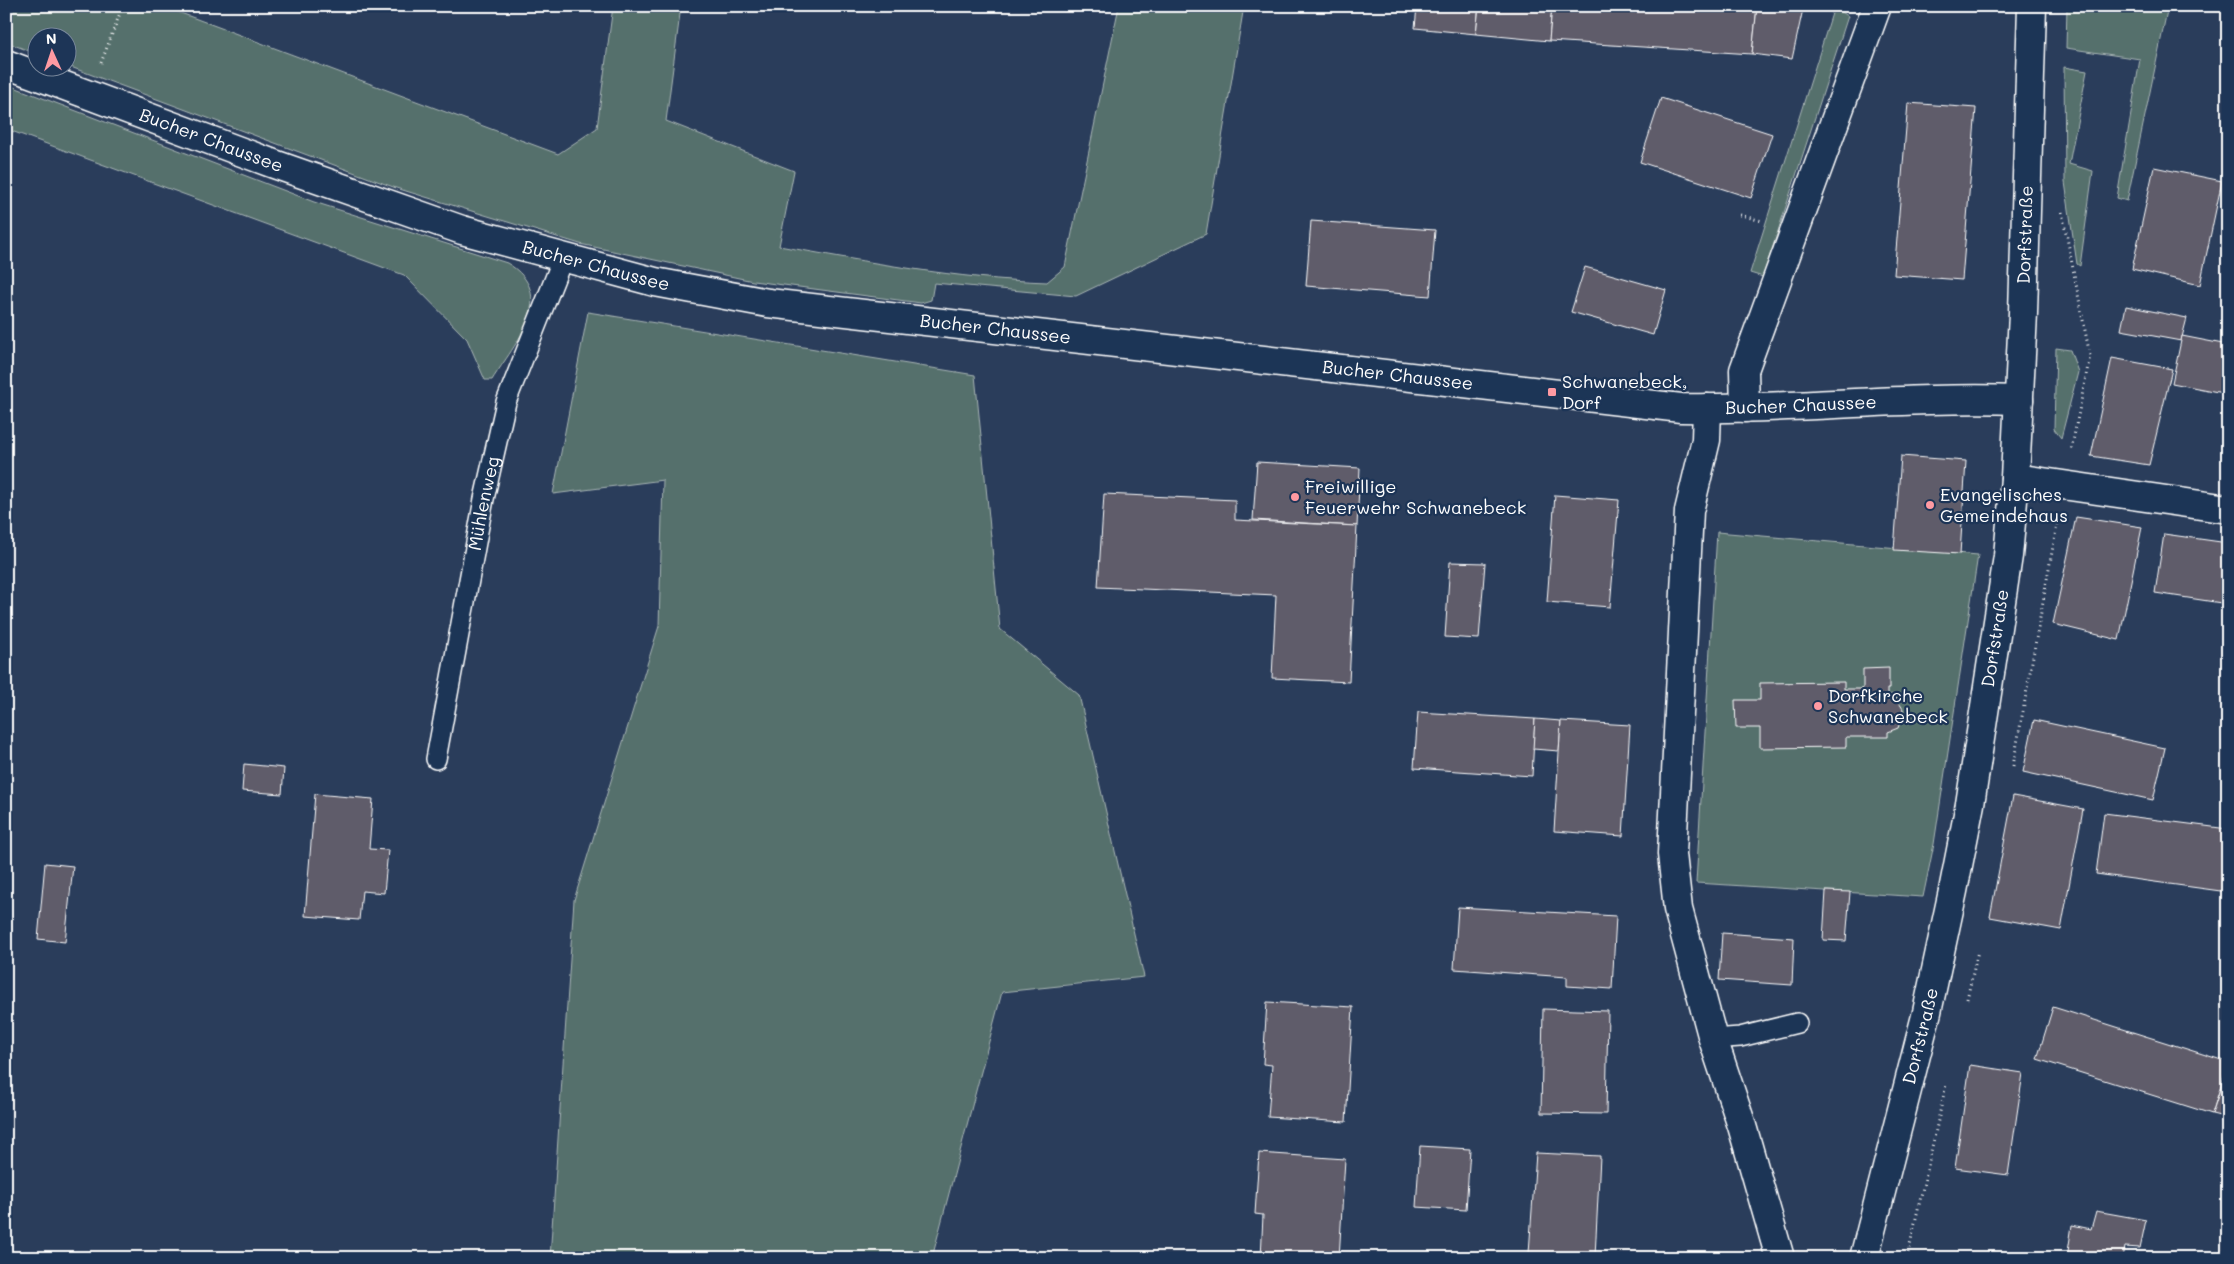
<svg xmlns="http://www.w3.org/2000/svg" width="2234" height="1264" font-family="Mali,sans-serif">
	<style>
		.green { fill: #556f6c; stroke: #aab7b6 }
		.building { fill: #5f5c6b; stroke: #fff }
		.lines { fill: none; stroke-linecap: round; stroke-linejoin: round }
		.lane-casing { stroke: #fff; stroke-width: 22 }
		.street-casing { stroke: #fff; stroke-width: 31 }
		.secondary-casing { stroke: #fff; stroke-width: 31 }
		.path { stroke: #fff; stroke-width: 3; stroke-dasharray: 1 4; stroke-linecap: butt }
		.lane { stroke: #1d3557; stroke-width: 19 }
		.street { stroke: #1d3557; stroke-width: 28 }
		.secondary { stroke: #1d3557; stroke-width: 28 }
		.poi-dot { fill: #ff9aa2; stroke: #1d3557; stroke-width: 2 }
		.labels { text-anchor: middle; stroke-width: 4.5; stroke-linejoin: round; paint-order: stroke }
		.street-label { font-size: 18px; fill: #fff; stroke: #1d3557 }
		.poi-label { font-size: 18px; fill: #fff; stroke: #1d3557; text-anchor: start }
	</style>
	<rect width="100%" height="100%" fill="#2a3d5b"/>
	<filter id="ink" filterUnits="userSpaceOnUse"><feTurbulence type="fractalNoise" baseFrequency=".02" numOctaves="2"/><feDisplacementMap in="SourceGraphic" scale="10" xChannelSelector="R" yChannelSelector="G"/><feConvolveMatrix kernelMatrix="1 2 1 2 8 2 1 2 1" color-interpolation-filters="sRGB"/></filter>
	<g filter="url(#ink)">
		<g class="green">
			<path d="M6,6H162L558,154L597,128L613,6H681L666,121L794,171L779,246C868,262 957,279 1047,282L1065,267L1119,6H1244L1206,234L1076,296L934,283L931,300L921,303L753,281L580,244L396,188L68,66V38H38L37,54L6,42Z"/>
			<path d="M2067,6H2168L2127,201L2117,198L2140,59L2066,48Z"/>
			<path d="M1834,7L1848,16L1763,277L1750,273Z"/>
			<path d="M2064,67L2087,71L2069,164L2093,171L2080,266L2077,264L2065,182Z"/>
			<path d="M6,84L314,202L507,263C560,295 515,343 492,380H485L467,339L404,275L6,129Z"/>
			<path d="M588,312L975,375L1000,629L1079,695L1144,977L1002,992L932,1258H550L574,900L659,626L663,480L553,494Z"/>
			<path d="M2056,348L2070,350L2078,372L2061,438L2054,429Z"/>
			<path d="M1717,532L1978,555L1934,844L1923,897L1696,883Z"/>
		</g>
		<g class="building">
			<path d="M1417,6H1479L1476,34L1415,28Z"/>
			<path d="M1479,6H1552L1549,41L1476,34Z"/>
			<path d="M1552,6L1757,7L1752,54L1549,41Z"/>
			<path d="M1757,7L1803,9L1792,59L1752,54Z"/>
			<path d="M1661,98L1772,134L1751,198L1640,162Z"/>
			<path d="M1908,103L1976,108L1962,280L1894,275Z"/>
			<path d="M2154,167L2222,181L2200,285L2132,269Z"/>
			<path d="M1311,221L1435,230L1430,296L1306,286Z"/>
			<path d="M1585,267L1666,290L1653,335L1571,312Z"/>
			<path d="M2126,306L2187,318L2181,341L2121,330Z"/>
			<path d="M2182,336L2228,345V394L2172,383Z"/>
			<path d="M2112,358L2172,369L2149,465L2091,456Z"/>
			<path d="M1901,456L1966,461L1960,554L1894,550Z"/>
			<path d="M1257,462L1360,468L1357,526L1253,520Z"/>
			<path d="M1104,494L1235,500V520L1357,526L1349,682L1272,678L1276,595L1098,587Z"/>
			<path d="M1555,495L1619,500L1610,607L1547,602Z"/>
			<path d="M2076,517L2142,527L2119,640L2053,624Z"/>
			<path d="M2164,534L2228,543V604L2155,593Z"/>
			<path d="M1450,562L1485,563L1479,639L1445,637Z"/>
			<path d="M1889,668V689H1887V695H1893L1896,698L1903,709V714L1898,728L1888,732V737H1846V747L1760,748V728H1736L1735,700H1760V683L1844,682V689H1863V669Z"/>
			<path d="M1418,712L1535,719L1532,776L1414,768Z"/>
			<path d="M1535,719L1561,721L1559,751L1533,749Z"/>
			<path d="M2034,720L2165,748L2153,800L2023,772Z"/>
			<path d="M1561,721L1630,725L1623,836L1554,831Z"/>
			<path d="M244,764L284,768L282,794L242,791Z"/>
			<path d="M315,794L373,799L369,849L388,850L384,893L362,891L359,920L305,916Z"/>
			<path d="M2013,796L2083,809L2061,930L1990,917Z"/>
			<path d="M2104,813L2228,829V892L2096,874Z"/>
			<path d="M45,863L73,866L65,942L38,939Z"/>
			<path d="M1826,891L1850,892L1846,941L1823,940Z"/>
			<path d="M1458,907L1616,916L1612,989L1567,986V977L1454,969Z"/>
			<path d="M1722,933L1794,938L1792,985L1719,980Z"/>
			<path d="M1267,1002L1353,1007L1346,1122L1268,1117L1272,1065L1263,1064Z"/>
			<path d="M2053,1007L2228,1062L2212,1114L2037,1059Z"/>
			<path d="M1543,1009L1608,1011L1606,1114L1541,1113Z"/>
			<path d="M1970,1065L2023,1073L2008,1175L1955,1168Z"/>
			<path d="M2228,1065V1118L2212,1114Z"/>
			<path d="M1420,1146L1470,1149L1466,1210L1416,1207Z"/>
			<path d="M1259,1153L1345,1159L1339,1258H1261L1263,1215L1255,1214Z"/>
			<path d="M1536,1153L1600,1156L1595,1257L1529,1253Z"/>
			<path d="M2096,1211L2146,1220L2140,1248L2125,1247L2123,1258H2067L2072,1225L2091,1229Z"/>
		</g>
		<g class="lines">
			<g class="lane-casing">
				<g id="lane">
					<path id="s1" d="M436,759L484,499L506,402L563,258"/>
					<path d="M1713,1039L1740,1037L1797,1023"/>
				</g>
			</g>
			<g class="street-casing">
				<g id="street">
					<path d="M1707,408L1706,440L1689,511L1672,854L1678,909L1713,1039L1742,1126L1780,1258"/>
					<path d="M1745,408L1744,370L1877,6"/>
				</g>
			</g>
			<g class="secondary-casing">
				<g id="secondary">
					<path id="s2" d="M6,64L274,164L462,230L655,282L768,303L1681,408C1794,410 1906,396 2019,400"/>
					<path d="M2015,478L2228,509"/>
					<path id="s3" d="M1864,1258L1927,1012L1953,891L1970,804L2008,556L2015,478L2023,313L2032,6"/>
				</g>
			</g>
			<g class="path">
				<path d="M101,63L122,8"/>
				<path d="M2062,212L2090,356L2071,451"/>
				<path d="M1740,215L1762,221"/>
				<path d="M2013,766L2058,519"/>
				<path d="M1967,999L1978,951"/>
				<path d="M1907,1258L1946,1085"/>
			</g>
			<use href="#lane" class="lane"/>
			<use href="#street" class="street"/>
			<use href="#secondary" class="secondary"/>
		</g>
	</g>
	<g class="poi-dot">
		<rect x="1547" y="387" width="10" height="10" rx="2.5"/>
		<circle cx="1295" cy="497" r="5"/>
		<circle cx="1930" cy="505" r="5"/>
		<circle cx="1818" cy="706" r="5"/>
	</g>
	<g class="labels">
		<g class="street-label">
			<text dy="6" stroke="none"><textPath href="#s2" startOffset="219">Bucher Chaussee</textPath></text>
			<text dy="6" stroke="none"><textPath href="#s3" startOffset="1039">Dorfstraße</textPath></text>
			<text dy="6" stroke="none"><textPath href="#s2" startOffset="624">Bucher Chaussee</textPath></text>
			<text dy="6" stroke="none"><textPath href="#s2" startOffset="1029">Bucher Chaussee</textPath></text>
			<text dy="6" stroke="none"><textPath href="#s2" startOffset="1434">Bucher Chaussee</textPath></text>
			<text dy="6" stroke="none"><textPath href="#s2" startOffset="1839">Bucher Chaussee</textPath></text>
			<text dy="6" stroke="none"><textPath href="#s1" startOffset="260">Mühlenweg</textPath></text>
			<text dy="6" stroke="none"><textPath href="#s3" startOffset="634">Dorfstraße</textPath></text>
			<text dy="6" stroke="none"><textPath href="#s3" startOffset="229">Dorfstraße</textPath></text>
		</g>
		<g class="poi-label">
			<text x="1562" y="388">Schwanebeck,<tspan x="1562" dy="21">Dorf</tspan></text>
			<text x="1305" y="493">Freiwillige<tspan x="1305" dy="21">Feuerwehr Schwanebeck</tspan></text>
			<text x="1940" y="501">Evangelisches<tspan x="1940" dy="21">Gemeindehaus</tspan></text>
			<text x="1828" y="702">Dorfkirche<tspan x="1828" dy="21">Schwanebeck</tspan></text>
		</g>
	</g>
	<rect width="2234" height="1264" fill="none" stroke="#1d3557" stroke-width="25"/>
	<rect x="12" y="12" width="2209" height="1239" fill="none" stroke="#fff" stroke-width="2" filter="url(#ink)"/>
	<g transform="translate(52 52) rotate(357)"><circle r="24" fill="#1d3557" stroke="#77869a"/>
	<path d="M0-4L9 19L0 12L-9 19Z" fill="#ff9aa2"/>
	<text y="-8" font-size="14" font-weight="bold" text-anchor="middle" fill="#ffffff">N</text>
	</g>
</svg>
